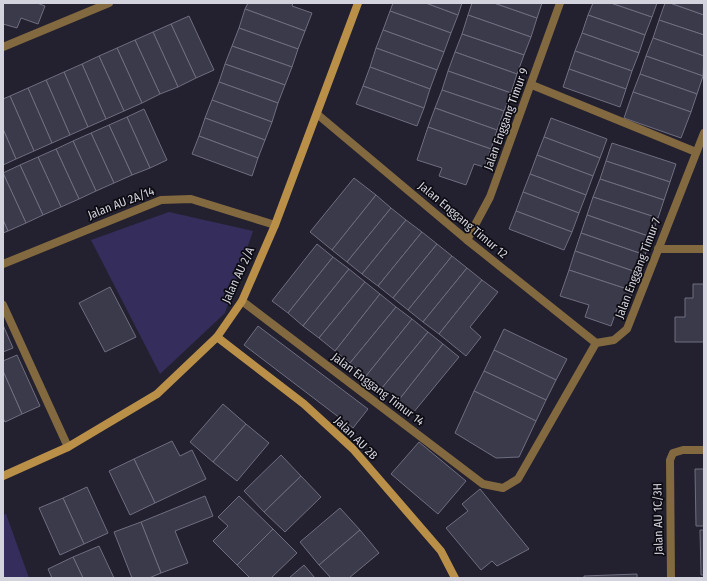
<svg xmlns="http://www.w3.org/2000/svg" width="707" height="581" font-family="'Fira Sans Condensed',sans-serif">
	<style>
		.green { fill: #352e5c }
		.building { fill: #3b3a4a; stroke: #6f6e80 }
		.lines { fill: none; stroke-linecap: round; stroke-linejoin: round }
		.lane { stroke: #83693f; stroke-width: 8 }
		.street { stroke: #83693f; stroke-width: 8 }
		.secondary { stroke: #ba9049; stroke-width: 8 }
		.labels { text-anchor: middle; stroke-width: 3.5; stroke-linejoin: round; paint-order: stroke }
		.street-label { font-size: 12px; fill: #d3d3dd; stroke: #0d0c13 }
	</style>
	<rect width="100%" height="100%" fill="#232130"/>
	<g class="green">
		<path d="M169,212L253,231L225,313L160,374L91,240Z"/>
		<path d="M6,514L29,578H3V515Z"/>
	</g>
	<g class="building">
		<path d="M3,3H37L45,6L38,24L21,18L17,28L3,24Z"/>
		<path d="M248,3H293L292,6L312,13L305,31L245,9Z"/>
		<path d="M393,3H426L458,15L451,33L390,11Z"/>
		<path d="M426,3H462L458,15Z"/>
		<path d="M472,3H494L537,18L531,37L468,15Z"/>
		<path d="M494,3H542L537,18Z"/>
		<path d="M593,3H611L652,17L645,35L588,15Z"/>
		<path d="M611,3H657L652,17Z"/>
		<path d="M665,3H670L704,15V35L659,20Z"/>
		<path d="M670,3H704V15Z"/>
		<path d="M245,9L305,31L298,49L239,28Z"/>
		<path d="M390,11L451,33L444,52L383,30Z"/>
		<path d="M468,15L531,37L524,55L462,34Z"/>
		<path d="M588,15L645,35L639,53L582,33Z"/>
		<path d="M189,16L214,70L196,78L171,24Z"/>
		<path d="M659,20L704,35V56L653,38Z"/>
		<path d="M171,24L196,78L178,87L153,32Z"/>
		<path d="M239,28L298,49L292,67L232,46Z"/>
		<path d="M383,30L444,52L437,70L376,48Z"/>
		<path d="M153,32L178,87L160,94L135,40Z"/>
		<path d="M582,33L639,53L632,71L575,51Z"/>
		<path d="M462,34L524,55L517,74L455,52Z"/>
		<path d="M653,38L704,56L703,76L646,56Z"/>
		<path d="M135,40L160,94L142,103L117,48Z"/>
		<path d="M232,46L292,67L285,85L225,64Z"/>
		<path d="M117,48L142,103L124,111L99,56Z"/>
		<path d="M376,48L437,70L430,89L370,67Z"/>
		<path d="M575,51L632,71L626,89L569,69Z"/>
		<path d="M455,52L517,74L511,93L448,71Z"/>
		<path d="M99,56L124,111L106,119L82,64Z"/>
		<path d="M646,56L703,76L697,94L640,74Z"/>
		<path d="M82,64L106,119L88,127L64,72Z"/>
		<path d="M225,64L285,85L278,103L219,82Z"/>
		<path d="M370,67L430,89L424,108L363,86Z"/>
		<path d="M569,69L626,89L620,107L563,87Z"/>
		<path d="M448,71L511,93L504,111L442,90Z"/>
		<path d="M64,72L88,127L70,135L46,80Z"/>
		<path d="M640,74L697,94L691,112L633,92Z"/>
		<path d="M46,80L70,135L52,143L28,88Z"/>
		<path d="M219,82L278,103L272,122L212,100Z"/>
		<path d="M363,86L424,108L417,126L356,104Z"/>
		<path d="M28,88L52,143L34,151L10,96Z"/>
		<path d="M442,90L504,111L497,130L435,108Z"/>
		<path d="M633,92L691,112L681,138L624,118Z"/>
		<path d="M10,96L34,151L16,159L3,129V99Z"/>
		<path d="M212,100L272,122L265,140L205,118Z"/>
		<path d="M435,108L497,130L491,149L428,127Z"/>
		<path d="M144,109L167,160L150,168L127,117Z"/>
		<path d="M127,117L150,168L132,175L109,125Z"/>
		<path d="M205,118L265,140L258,158L199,136Z"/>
		<path d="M551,118L607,139L600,158L544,137Z"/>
		<path d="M109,125L132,175L114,183L91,133Z"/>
		<path d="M428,127L491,149L484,167L474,164L466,185L439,176L442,168L417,160Z"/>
		<path d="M3,129L16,159L3,165Z"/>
		<path d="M91,133L114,183L96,191L73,141Z"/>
		<path d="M199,136L258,158L252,176L192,154Z"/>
		<path d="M544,137L600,158L593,176L537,155Z"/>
		<path d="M73,141L96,191L79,199L56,149Z"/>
		<path d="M612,143L676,164L670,182L606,161Z"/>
		<path d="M56,149L79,199L61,207L38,157Z"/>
		<path d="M537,155L593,176L586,195L530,174Z"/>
		<path d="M38,157L61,207L43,215L20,165Z"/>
		<path d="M606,161L670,182L664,200L600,179Z"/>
		<path d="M20,165L43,215L26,223L3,173Z"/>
		<path d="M3,173L26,223L8,231L3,220Z"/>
		<path d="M530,174L586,195L579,213L523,192Z"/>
		<path d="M354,178L376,195L332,250L310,232Z"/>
		<path d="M600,179L664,200L658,218L593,197Z"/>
		<path d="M523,192L579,213L572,232L516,211Z"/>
		<path d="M376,195L391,208L347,262L332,250Z"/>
		<path d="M593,197L658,218L651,237L587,215Z"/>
		<path d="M391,208L406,220L362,274L347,262Z"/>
		<path d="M516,211L572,232L564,250L509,229Z"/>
		<path d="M587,215L651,237L645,255L581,233Z"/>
		<path d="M3,220L8,231L3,233Z"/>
		<path d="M406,220L422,232L378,286L362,274Z"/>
		<path d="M422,232L437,244L393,298L378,286Z"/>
		<path d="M581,233L645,255L639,273L575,251Z"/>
		<path d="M317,244L333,257L288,313L272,301Z"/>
		<path d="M437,244L452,256L408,310L393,298Z"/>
		<path d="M575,251L639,273L633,291L569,270Z"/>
		<path d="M452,256L467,268L423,322L408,310Z"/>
		<path d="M333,257L349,269L303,326L288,313Z"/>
		<path d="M467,268L482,280L439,334L423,322Z"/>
		<path d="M349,269L365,282L319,338L303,326Z"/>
		<path d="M569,270L633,291L627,309L618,306L611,326L585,317L589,305L560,296Z"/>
		<path d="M482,280L498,292L470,327L481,337L466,356L439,334Z"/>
		<path d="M365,282L380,294L335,351L319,338Z"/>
		<path d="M693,284H704V342H675V317H685V298H693Z"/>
		<path d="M110,287L136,337L105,352L79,303Z"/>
		<path d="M380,294L396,307L350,363L335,351Z"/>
		<path d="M396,307L412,319L366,376L350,363Z"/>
		<path d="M412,319L428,332L382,388L366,376Z"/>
		<path d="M3,325L13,348L3,352Z"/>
		<path d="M258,326L368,409L353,428L244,345Z"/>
		<path d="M504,329L567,359L556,380L494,350Z"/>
		<path d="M428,332L443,344L398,401L382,388Z"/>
		<path d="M443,344L459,357L413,413L398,401Z"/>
		<path d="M494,350L556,380L546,400L484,371Z"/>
		<path d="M17,355L40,406L22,414L3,371V361Z"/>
		<path d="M3,371L22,414L5,422L3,418Z"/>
		<path d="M484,371L546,400L536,421L474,391Z"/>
		<path d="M474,391L536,421L519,457L496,458L455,433Z"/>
		<path d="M223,404L246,424L213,462L190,442Z"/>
		<path d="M246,424L269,443L237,481L213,462Z"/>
		<path d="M172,441L180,456L192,450L206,479L155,503L134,459Z"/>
		<path d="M419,442L466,481L438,514L391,474Z"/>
		<path d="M281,455L301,476L264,512L244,491Z"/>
		<path d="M134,459L155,503L130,515L109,471Z"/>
		<path d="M695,469H704V526H696Z"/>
		<path d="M301,476L321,497L285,532L264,512Z"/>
		<path d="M87,487L108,533L84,544L63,498Z"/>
		<path d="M480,489L529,549L497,566L492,561L481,570L446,528L468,511L462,504Z"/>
		<path d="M205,496L213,516L175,531L188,563L161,573L141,522Z"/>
		<path d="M239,496L273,529L237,565L213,541L228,526L218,517Z"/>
		<path d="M63,498L84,544L60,555L39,508Z"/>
		<path d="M340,508L360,530L319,565L300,542Z"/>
		<path d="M141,522L161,573L149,578H132L114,532Z"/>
		<path d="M273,529L297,553L271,578H250L237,565Z"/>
		<path d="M360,530L379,553L349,578H331L319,565Z"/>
		<path d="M700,530H704V575H701Z"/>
		<path d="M99,546L114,578H83L73,557Z"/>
		<path d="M73,557L83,578H52L48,569Z"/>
		<path d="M304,565L315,578H289Z"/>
		<path d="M637,574V578H584V576Z"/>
	</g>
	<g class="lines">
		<g class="lane">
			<path d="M532,85L696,152"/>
			<path d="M3,305L68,447"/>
		</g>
		<g class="street">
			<path d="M3,47L109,3"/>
			<path d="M317,114L467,240L596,343"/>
			<path d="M467,240L490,197L560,3"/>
			<path d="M658,249H704"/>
			<path d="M3,264L161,200L191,199L275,225"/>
			<path d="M242,301L483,484L503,488L518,479L596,343L614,340L627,329L704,133"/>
			<path d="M671,578L670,460L673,453L683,450H704"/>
		</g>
		<g class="secondary">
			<path d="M217,337L304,404L353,449L441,551L455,578"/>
			<path d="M3,476L68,447L157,394L217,337L242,301L275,225L358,3"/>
		</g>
	</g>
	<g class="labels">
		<g class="street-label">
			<text transform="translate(506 119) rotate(-70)" y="4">Jalan Enggang Timur 9</text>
			<text transform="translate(121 203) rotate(-21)" y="4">Jalan AU 2A/14</text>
			<text transform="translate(463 220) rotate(40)" y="4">Jalan Enggang Timur 12</text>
			<text transform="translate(638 268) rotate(-69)" y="4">Jalan Enggang Timur 7</text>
			<text transform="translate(238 275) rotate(-65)" y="4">Jalan AU 2/A</text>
			<text transform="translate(378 389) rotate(37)" y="4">Jalan Enggang Timur 14</text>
			<text transform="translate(356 438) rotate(45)" y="4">Jalan AU 2B</text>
			<text transform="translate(658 519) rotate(-91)" y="4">Jalan AU 1C/3H</text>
		</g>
	</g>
	<rect width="707" height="581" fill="none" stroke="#d3d3dd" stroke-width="8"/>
</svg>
